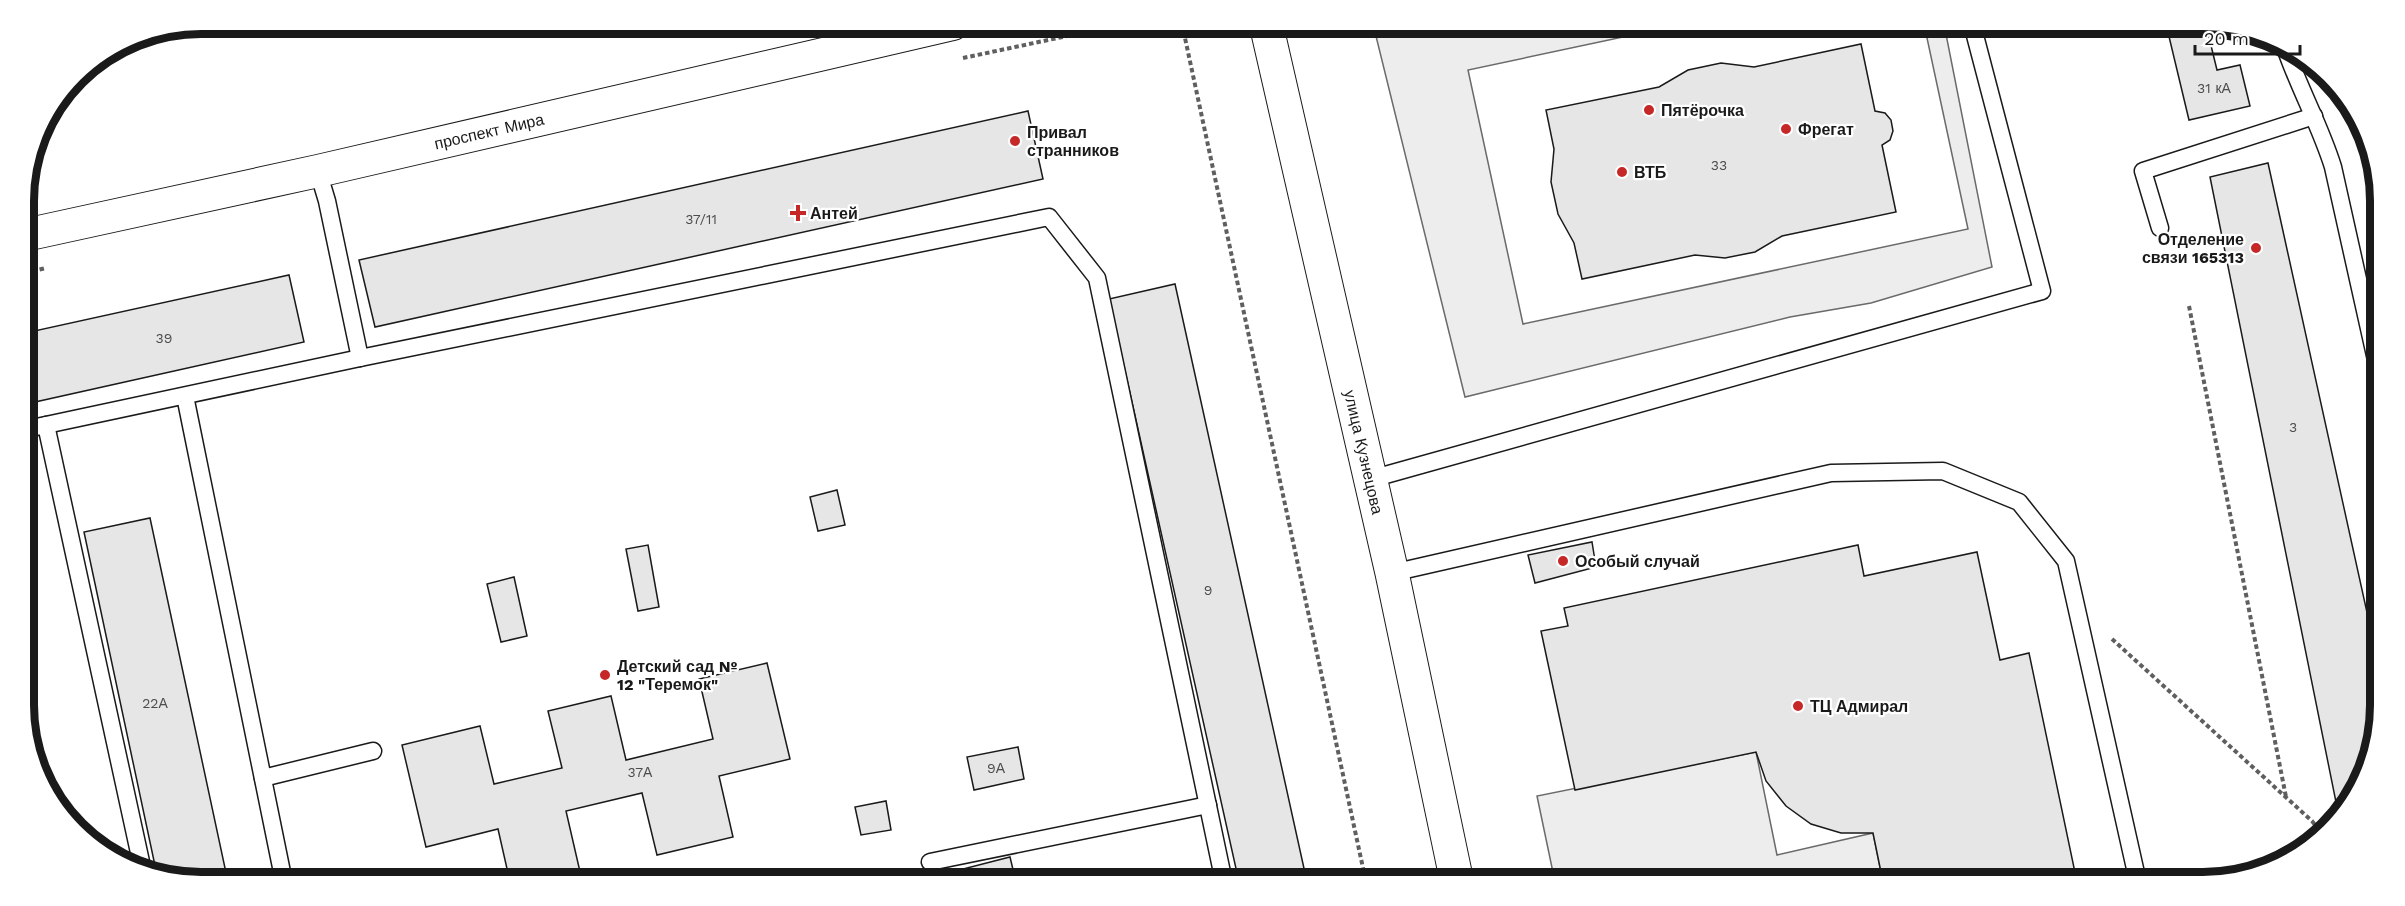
<svg xmlns="http://www.w3.org/2000/svg" width="2405" height="906" font-family="'Work Sans',sans-serif">
	<style>
		.parking { fill: #ededed; stroke: #6a6a6a; stroke-width: 1.5 }
		.building { fill: #e6e6e6; stroke: #1a1a1a; stroke-width: 1.5 }
		.lines { fill: none; stroke-linecap: round; stroke-linejoin: round }
		.service-casing { stroke: #1a1a1a; stroke-width: 19 }
		.minor-casing { stroke: #1a1a1a; stroke-width: 34 }
		.tertiary-casing { stroke: #1a1a1a; stroke-width: 35 }
		.path { stroke: #5f5f5f; stroke-width: 4; stroke-dasharray: 4.5 3; stroke-linecap: butt }
		.service { stroke: #fff; stroke-width: 16 }
		.minor { stroke: #fff; stroke-width: 32 }
		.tertiary { stroke: #fff; stroke-width: 33 }
		.poi-dot { fill: #c62828; stroke: #fff; stroke-width: 2 }
		.labels { text-anchor: middle; stroke-width: 4.5; stroke-linejoin: round; paint-order: stroke }
		.number-label { font-size: 14px; fill: #4d4d4d }
		.poi-label { font-size: 16px; font-weight: bold; fill: #1a1a1a; stroke: #fff; text-anchor: start }
		.street-label { font-size: 16px; fill: #1a1a1a; stroke: #fff }
		.rim { fill: none; stroke: #1a1a1a; stroke-width: 8 }
	</style>
	<rect width="100%" height="100%" fill="#fff"/>
	<g class="parking">
		<path d="M1373,24H1684L1468,70L1523,324L1968,229L1924,24H1944L1992,267L1871,303L1790,317L1465,397Z"/>
		<path d="M1756,752L1777,855L1873,833L1883,882H1555L1537,796Z"/>
	</g>
	<g class="building">
		<path d="M2166,24L2206,25L2217,70L2240,65L2250,106L2189,120Z"/>
		<path d="M1861,44L1875,111L1885,113L1891,120L1893,131L1890,140L1882,145L1896,212L1782,236L1755,252L1725,258L1695,255L1582,279L1574,243L1558,214L1551,182L1554,149L1546,110L1659,87L1688,70L1721,63L1754,67Z"/>
		<path d="M1028,111L1043,179L375,327L359,260Z"/>
		<path d="M2268,163L2381,676V704L2371,762L2344,812L2339,817L2210,177Z"/>
		<path d="M289,275L304,342L26,404L25,333Z"/>
		<path d="M1175,284L1307,882H1239L1109,299Z"/>
		<path d="M837,490L845,525L818,531L810,497Z"/>
		<path d="M150,518L228,882H202L157,875L84,532Z"/>
		<path d="M1592,542L1596,567L1535,583L1528,555Z"/>
		<path d="M648,545L659,607L638,611L626,549Z"/>
		<path d="M1858,545L1864,576L1977,552L2000,660L2029,653L2077,882H1883L1873,833H1841L1811,824L1786,806L1766,781L1756,752L1575,790L1541,631L1568,626L1564,608Z"/>
		<path d="M514,577L527,636L501,642L487,584Z"/>
		<path d="M767,663L790,759L719,776L733,837L657,855L642,793L566,811L581,876L557,882H510L498,829L426,847L402,745L480,726L494,784L562,768L548,711L611,696L626,760L713,739L699,679Z"/>
		<path d="M1018,747L1024,779L974,790L967,757Z"/>
		<path d="M886,801L891,830L861,835L855,807Z"/>
		<path d="M1010,857L1016,882H966L963,869Z"/>
	</g>
	<g class="lines">
		<g class="service-casing">
			<g id="service">
				<path d="M2287,53C2301,92 2321,128 2333,167L2380,378"/>
				<path d="M318,171L327,201L360,358"/>
				<path d="M2160,228L2143,171L2314,116"/>
				<path d="M185,396L284,882"/>
				<path d="M46,425L360,358L1049,217L1097,278L1224,882"/>
				<path d="M26,429L46,425L143,871"/>
				<path d="M1371,479L2042,291L1972,24"/>
				<path d="M1392,573L1831,473L1943,471L2019,502L2066,561L2138,882"/>
				<path d="M263,778L373,751"/>
				<path d="M930,862L1208,805"/>
			</g>
		</g>
		<g class="minor-casing">
			<path id="minor" d="M25,235L318,171L953,24"/>
		</g>
		<g class="tertiary-casing">
			<path id="tertiary" d="M1266,24L1392,573L1457,882"/>
		</g>
		<g class="path">
			<path d="M1182,24L1366,882"/>
			<path d="M963,58L1124,24"/>
			<path d="M25,273L46,268"/>
			<path d="M2189,306L2286,797"/>
			<path d="M2112,639L2312,821L2322,834"/>
		</g>
		<use href="#service" class="service"/>
		<use href="#minor" class="minor"/>
		<use href="#tertiary" class="tertiary"/>
	</g>
	<g class="poi-dot">
		<circle cx="1649" cy="110" r="6"/>
		<circle cx="1786" cy="129" r="6"/>
		<circle cx="1015" cy="141" r="6"/>
		<circle cx="1622" cy="172" r="6"/>
		<path d="M795 204h6v6h6v6h-6v6h-6v-6h-6v-6h6z"/>
		<circle cx="2256" cy="248" r="6"/>
		<circle cx="1563" cy="561" r="6"/>
		<circle cx="605" cy="675" r="6"/>
		<circle cx="1798" cy="706" r="6"/>
	</g>
	<g class="labels">
		<g class="number-label">
			<text x="2214" y="93">31 кА</text>
			<text x="1719" y="170">33</text>
			<text x="701" y="224">37/11</text>
			<text x="164" y="343">39</text>
			<text x="2293" y="432">3</text>
			<text x="1208" y="595">9</text>
			<text x="155" y="708">22А</text>
			<text x="996" y="773">9А</text>
			<text x="640" y="777">37А</text>
		</g>
		<g class="poi-label">
			<text x="1661" y="116">Пятёрочка</text>
			<text x="1798" y="135">Фрегат</text>
			<text x="1027" y="138">Привал<tspan x="1027" dy="18">странников</tspan></text>
			<text x="1634" y="178">ВТБ</text>
			<text x="810" y="219">Антей</text>
			<text x="2244" y="245" text-anchor="end">Отделение<tspan x="2244" dy="18">связи 165313</tspan></text>
			<text x="1575" y="567">Особый случай</text>
			<text x="617" y="672">Детский сад №<tspan x="617" dy="18">12 "Теремок"</tspan></text>
			<text x="1810" y="712">ТЦ Адмирал</text>
		</g>
		<g class="street-label">
			<text transform="translate(489 131) rotate(-13)" y="6">проспект Мира</text>
			<text transform="translate(1364 452) rotate(77)" y="6">улица Кузнецова</text>
		</g>
	</g>
	<path d="M0 0H2405V906H0ZM201 34H2203A167 167 0 0 1 2370 201V705A167 167 0 0 1 2203 872H201A167 167 0 0 1 34 705V201A167 167 0 0 1 201 34Z" fill="#fff" fill-rule="evenodd"/>
	<path class="rim" d="M201 34H2203A167 167 0 0 1 2370 201V705A167 167 0 0 1 2203 872H201A167 167 0 0 1 34 705V201A167 167 0 0 1 201 34Z"/>
	<path d="M2195 45v9h105v-9" fill="none" stroke="#1a1a1a" stroke-width="3"/>
	<text x="2204" y="45" font-size="18" fill="#1a1a1a" stroke="#ffffff" stroke-width="4.5" paint-order="stroke">20 m</text>
</svg>
